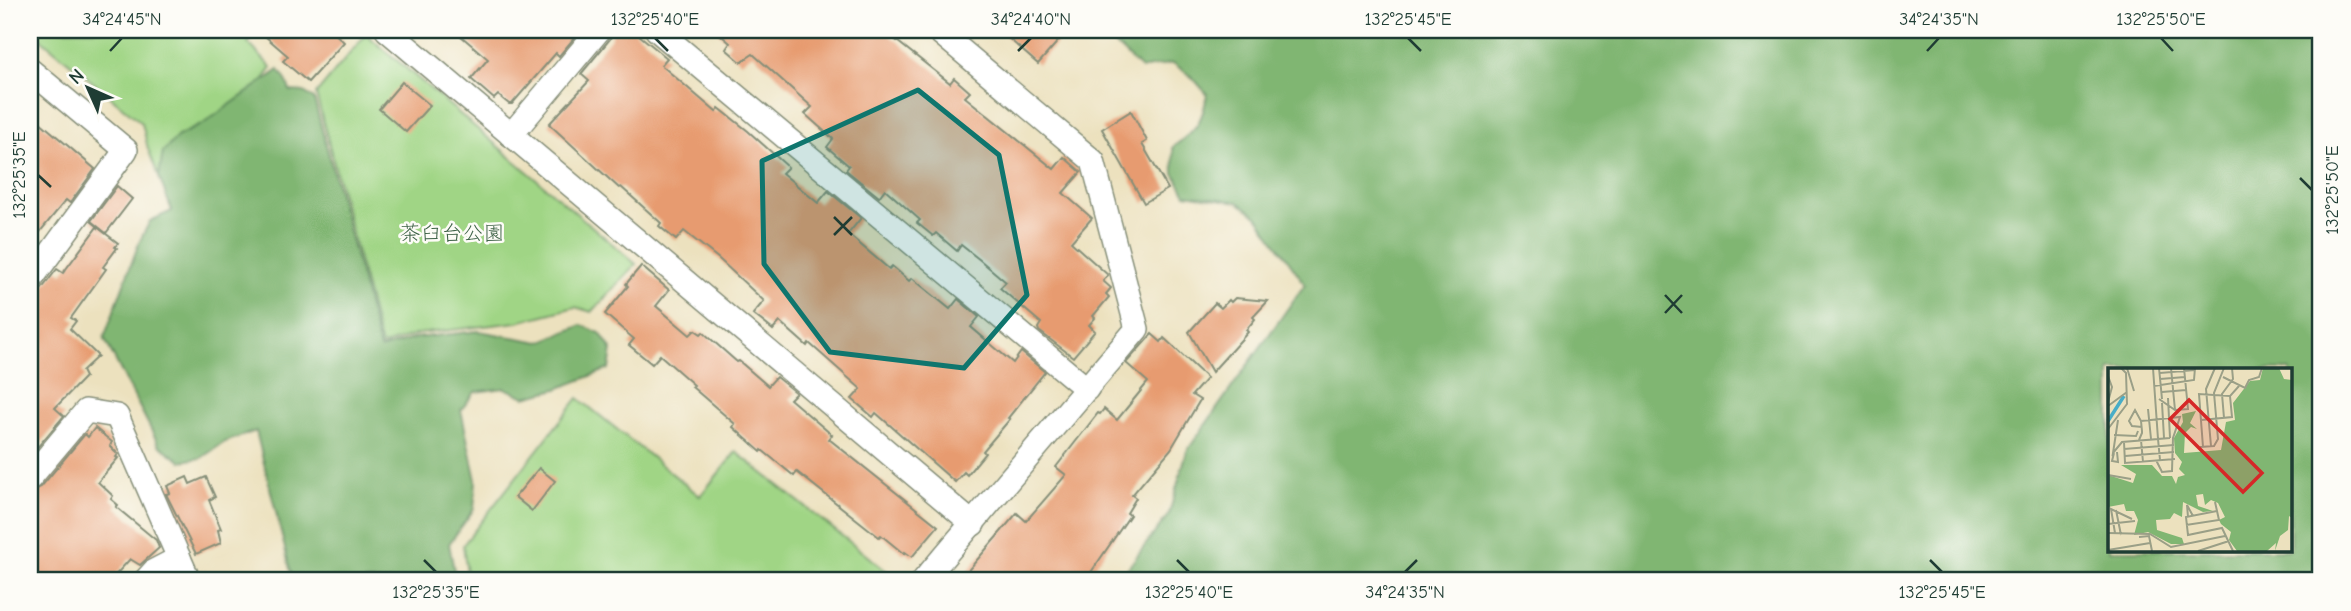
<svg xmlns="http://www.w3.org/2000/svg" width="2351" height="611" font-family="'Comic Neue','Klee One',sans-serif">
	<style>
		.green { fill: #a0d585; stroke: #60895c; stroke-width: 2 }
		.forest { fill: #80b672; stroke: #507a53; stroke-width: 2; fill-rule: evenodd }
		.building { fill: #e79b6f }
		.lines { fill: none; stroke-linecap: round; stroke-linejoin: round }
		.street-casing { stroke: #868f79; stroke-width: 26 }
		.street { stroke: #fff; stroke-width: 23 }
		.marked { fill: #0f766e; fill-opacity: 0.2; stroke: #0f766e; stroke-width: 5; stroke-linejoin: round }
		.ticks { fill: none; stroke: #1f3d34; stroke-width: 2.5 }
		.labels { text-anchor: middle; stroke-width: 5; stroke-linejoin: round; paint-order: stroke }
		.park-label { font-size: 21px; fill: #3f6348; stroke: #fdfcf7 }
		.inset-river { fill: none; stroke: #48adc7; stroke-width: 3.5 }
		.inset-road { fill: none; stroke: #9a9f87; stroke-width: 2 }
		.view { fill: #d62828; fill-opacity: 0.15; stroke: #d62828; stroke-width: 3.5 }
		.inset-edge { fill: none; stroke: #1f3d34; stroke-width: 3.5 }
		.neatline { fill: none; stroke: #1f3d34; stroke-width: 2.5 }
		.ticks-label { font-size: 18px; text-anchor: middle; fill: #1f3d34 }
	</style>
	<rect width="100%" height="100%" fill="#fdfcf7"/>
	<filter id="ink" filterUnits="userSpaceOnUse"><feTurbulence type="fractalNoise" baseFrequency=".0143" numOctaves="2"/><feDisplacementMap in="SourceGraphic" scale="14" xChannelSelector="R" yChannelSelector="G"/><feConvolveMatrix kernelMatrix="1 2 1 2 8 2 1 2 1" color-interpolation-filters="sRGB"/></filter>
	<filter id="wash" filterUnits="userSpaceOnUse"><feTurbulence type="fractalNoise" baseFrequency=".00686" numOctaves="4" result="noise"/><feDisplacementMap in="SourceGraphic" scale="28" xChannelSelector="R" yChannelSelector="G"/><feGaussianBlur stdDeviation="1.57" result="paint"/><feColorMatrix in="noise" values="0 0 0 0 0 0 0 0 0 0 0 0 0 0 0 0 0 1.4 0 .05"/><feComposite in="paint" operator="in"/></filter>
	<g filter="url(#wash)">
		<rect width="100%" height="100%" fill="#ece1be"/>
		<g class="green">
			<path d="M30,30H256L257,31L248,43L272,68L261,83L203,124L178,136L163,152L159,177L148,149L142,123Z"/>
			<path d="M366,34L636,264L592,312L575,307L517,322L418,334L381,346L316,94Z"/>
			<path d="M578,398L700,496L736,452L899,581H468L463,545Z"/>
		</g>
		<g class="forest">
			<path d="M1093,30H2321V581H1118L1169,514L1187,451L1305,284L1257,216L1238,202L1186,194L1174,173L1173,147C1196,130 1203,122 1207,94L1193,78L1173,63L1141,69L1120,49ZM2110,370H2290V550H2110Z"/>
			<path d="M279,70L287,82L290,91L304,92L314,99L380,349L416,338L479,331L540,342L582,325L600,333L612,350L609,369L557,389L525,397L505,388L475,392L461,410L476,480L474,509L449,544L456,581H293L256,431L225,442L201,458L181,461L159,445L104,338L139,243L150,221L172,211L159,177L163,152L178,136L203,124Z"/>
		</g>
		<g id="blocks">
			<g class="building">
				<path d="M258,30H331L344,42L308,82L283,61L288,56Z"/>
				<path d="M454,30H581L559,56L556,53L512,104H509L498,95L494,99L471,79L488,59Z"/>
				<path d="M613,30H633L667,58L661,65L716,112L719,108L748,131L788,167L782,173L818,203L828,191L861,218L848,234L889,269L892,266L909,281L912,278L950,309L958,299L979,317L971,327L1013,363L1021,352L1045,372L1008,418L1010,419L983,451L985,453L967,475L964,472L955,482L876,413L873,417L852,399L861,389L809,343L807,346L780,322L773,330L753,314L764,301L719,259L684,231L676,240L659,226L661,223L621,187L619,188L549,124L589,81L581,74L610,39Z"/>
				<path d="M715,30H883L950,83L954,78L970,92L965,97L1054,169L1064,157L1081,172L1063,193L1092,218L1071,242L1108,275L1103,281L1111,288L1106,294L1109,297L1093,316L1095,318L1089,325L1095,331L1073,357L1039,331L1038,328L1041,323L1000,288L1006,282L980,260L961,245L957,251L936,233L933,236L917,223L920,220L885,189L879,197L846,170L849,166L827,147L833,139L805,114L812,107L753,54L741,62L726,49L730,43Z"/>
				<path d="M999,30H1068L1038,64Z"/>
				<path d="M402,82L430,105L406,132L379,109Z"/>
				<path d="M1131,111L1147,141L1142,144L1168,189L1144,203L1102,129Z"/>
				<path d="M40,122L95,169L70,203L66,200L30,244V133Z"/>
				<path d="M117,186L132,199L106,233L91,221Z"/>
				<path d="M97,227L118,243L115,247L117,248L103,267L106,269L71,318L76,321L70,329L98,356L82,371L85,377L55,408L64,416L30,456V295L41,290L57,269L63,273Z"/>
				<path d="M641,266L669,290L656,306L690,335L695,330L701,334L703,332L737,362L739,361L768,386L776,377L796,393L790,399L832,435L829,439L938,526L912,557L905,552L904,554L881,535L879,537L797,472L794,476L762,450L761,452L733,427L735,424L692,387L694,385L660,355L652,364L629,345L634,339L605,314L628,286L626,284Z"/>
				<path d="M1235,298L1268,301L1253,317L1255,319L1246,330L1248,332L1212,372L1189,332L1215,303L1221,308L1229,300L1231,302Z"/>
				<path d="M1152,334L1161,342L1164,338L1207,378L1192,395L1200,400L1171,449L1132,495L1136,498L1127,513L1130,515L1085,581H959L1017,513L1026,521L1066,475L1056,467L1098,413L1100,414L1104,409L1117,420L1148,382L1126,363Z"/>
				<path d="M95,428L112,442L110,446L118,454L116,457L118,458L98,482L113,496L111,499L118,505L116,507L156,540L159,548L140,565L130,559L110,581H30V492L41,487L85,434L88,437Z"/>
				<path d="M539,468L555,481L532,511L515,497Z"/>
				<path d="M187,477L190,484L206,477L215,497L209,500L221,529L218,530L221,543L196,554L166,494L170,493L167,486Z"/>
			</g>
		</g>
	</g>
	<g filter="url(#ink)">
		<use href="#blocks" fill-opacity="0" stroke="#868f79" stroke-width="2"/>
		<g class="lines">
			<g class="street-casing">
				<g id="street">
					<path d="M387,30L973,524"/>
					<path d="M657,30L1087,389"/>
					<path d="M30,70L126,150L30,281"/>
					<path d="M511,135L599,30"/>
					<path d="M30,478L86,411L117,416L189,581"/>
					<path d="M924,580L1137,329L1093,161L937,30"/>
					<path d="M145,581L154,571L179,558"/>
				</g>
			</g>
			<use href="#street" class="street"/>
		</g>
	</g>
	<path class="marked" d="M918,90L999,155L1027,295L964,368L830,352L764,264L762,161Z"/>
	<path class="ticks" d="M655,38L668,51M1408,38L1421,51M2161,38L2173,51M110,51L122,38M1018,51L1031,38M1927,51L1939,38M38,175L51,187M2300,178L2312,190M834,217L852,235M834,235L852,217M1665,295L1682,313M1665,313L1682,295M424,560L436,572M1177,560L1189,572M1930,560L1942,572M1405,572L1417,560"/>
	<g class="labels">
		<g class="park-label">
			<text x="452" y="240">茶臼台公園</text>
		</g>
	</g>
	<g transform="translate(2108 368)">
		<rect width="184" height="184" fill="#ece1be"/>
		<path d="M155,0H171L176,11L184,12V150L181,148L180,162L172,168L167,183L168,175L159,183H129L121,172L123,164L113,156L111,152L117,149L110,135L103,132L97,137L95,126L88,127L90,138L105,143L95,144L75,134L74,149L66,145L62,151L48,152L49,162L74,170L76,176H63L40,164L26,167L30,152L26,143H18L16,136L0,139V107L25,115L28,106L13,97H44L54,108H64L68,116L70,109L77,107L71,101L74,94L67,85L66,70L75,54L74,46L88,43L82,55L89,61L83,59L77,65L76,85L113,82L118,54L127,52L125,35L142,13L152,12Z" fill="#80b672"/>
		<path class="inset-river" d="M0,53L16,28"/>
		<path class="inset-road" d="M19,0L26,23M51,0L54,31M63,0L67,42M52,5L87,2M0,8L4,19L0,34M115,9L137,20L141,12L151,9L154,0M52,11L77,9M46,18L86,12L87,0M54,24L78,22M60,30L62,70M51,31L67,42L80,41L76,0M54,35L56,70M0,38L19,24M40,41L43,71M116,50L114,26L125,11L124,0M10,52L5,85L14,74L50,71L45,0M93,52L124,49L122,28L131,18M33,53L72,49L65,70L64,103L54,104L48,92M0,61L19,36L18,5L13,0M6,67L28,68L30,63M31,72L34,65V63L33,53L27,42L21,53L24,58L34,59M33,72L35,94M16,74L17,95L67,91M103,78L98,21L107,0M92,79L106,78L110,71L106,25L116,0M95,79L91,26L122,28M16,81L66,77M6,85L4,93L10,94L9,84M17,88L66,84M52,92L50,71L62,70M0,107L23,111M8,142L13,167M109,143L78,149L80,167L114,160L125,183M80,149L79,137L85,148M0,156L27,153M78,157L111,152L107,134M0,165L42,166L63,179L117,168M7,165L3,141L24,151M31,169L41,168L44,183M0,182L42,175M90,183L121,173"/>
		<path class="view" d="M81,32L154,105L135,124L62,51Z"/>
		<rect width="184" height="184" class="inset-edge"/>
	</g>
	<rect width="2351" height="611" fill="none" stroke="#fdfcf7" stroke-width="77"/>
	<g transform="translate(88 88) rotate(315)" stroke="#fdfcf7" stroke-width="5" paint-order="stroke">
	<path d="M0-5L12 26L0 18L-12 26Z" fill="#1f3d34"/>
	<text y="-10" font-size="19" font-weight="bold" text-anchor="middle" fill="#1f3d34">N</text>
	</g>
	<rect x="38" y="38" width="2274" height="534" class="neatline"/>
	<g class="ticks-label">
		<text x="122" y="25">34°24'45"N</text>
		<text x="655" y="25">132°25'40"E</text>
		<text x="1031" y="25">34°24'40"N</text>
		<text x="1408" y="25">132°25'45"E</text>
		<text x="1939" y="25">34°24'35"N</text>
		<text x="2161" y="25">132°25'50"E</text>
		<text transform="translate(19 175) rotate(-90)" y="6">132°25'35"E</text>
		<text transform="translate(2332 190) rotate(-90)" y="6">132°25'50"E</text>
		<text x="436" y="598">132°25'35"E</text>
		<text x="1189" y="598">132°25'40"E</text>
		<text x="1405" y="598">34°24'35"N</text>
		<text x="1942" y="598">132°25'45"E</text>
	</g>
</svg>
